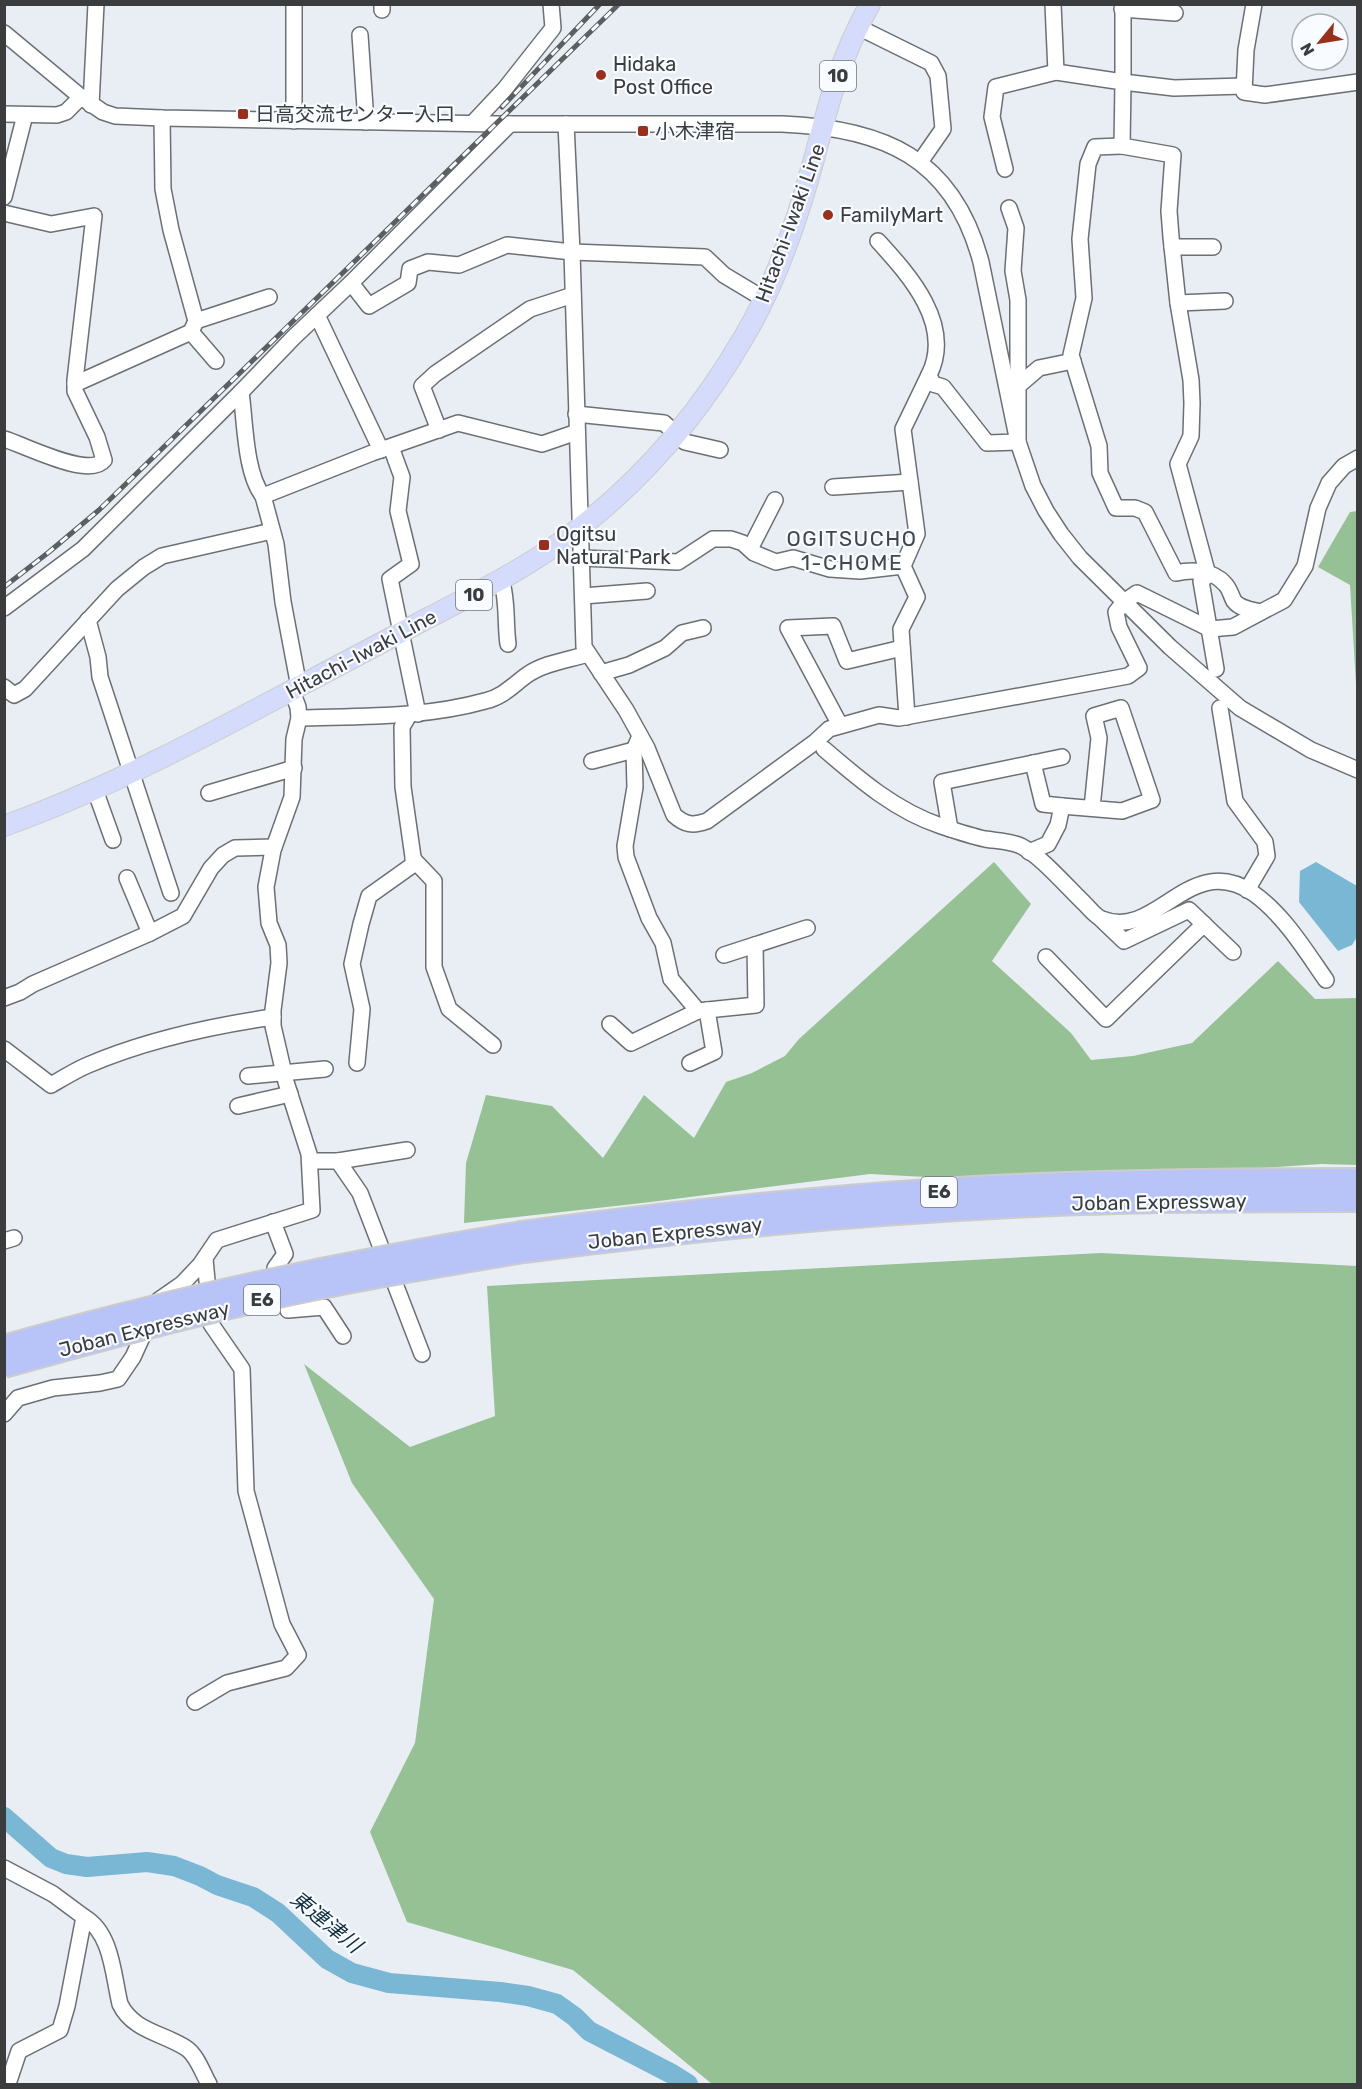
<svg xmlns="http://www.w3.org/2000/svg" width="1362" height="2089" font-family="Rubik,'Noto Sans JP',sans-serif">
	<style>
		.forest { fill: #96c194 }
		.water { fill: #79b7d5 }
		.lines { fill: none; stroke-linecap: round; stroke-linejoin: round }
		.river { stroke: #79b7d5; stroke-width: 20 }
		.minor-casing { stroke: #6b7075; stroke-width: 18 }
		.major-casing { stroke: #cccccd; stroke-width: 22 }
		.highway-casing { stroke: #cccccd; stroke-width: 26 }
		.minor { stroke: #fff; stroke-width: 15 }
		.major { stroke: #d4dbfb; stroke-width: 20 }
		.highway { stroke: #b8c3f8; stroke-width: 22 }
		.rail-casing { stroke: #5c5f62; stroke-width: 5 }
		.rail { stroke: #f8fbff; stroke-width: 3; stroke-dasharray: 9; stroke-linecap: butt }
		.highway-bridge-casing { stroke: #cccccd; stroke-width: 26; stroke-linecap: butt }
		.highway-bridge { stroke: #b8c3f8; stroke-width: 22 }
		.poi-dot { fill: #9a301c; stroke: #f8fbff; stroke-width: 2 }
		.labels { text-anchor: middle; stroke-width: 4.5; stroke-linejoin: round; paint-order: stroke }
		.shield { fill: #f8fbff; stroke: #737578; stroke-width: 1.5 }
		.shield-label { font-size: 18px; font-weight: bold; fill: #3a3c3e }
		.poi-label { font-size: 20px; fill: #3a3c3e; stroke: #f8fbff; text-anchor: start }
		.street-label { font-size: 20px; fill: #3a3c3e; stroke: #f8fbff }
		.neighbourhood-label { font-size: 21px; letter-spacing: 1.5px; fill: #42474c; stroke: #f8fbff }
		.water-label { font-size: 21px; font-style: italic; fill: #112f3d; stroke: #f8fbff }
	</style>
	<rect width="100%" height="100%" fill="#e8eef4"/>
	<g class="forest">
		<path d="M1357,511H1358L1357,700L1350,585L1318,567L1350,512Z"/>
		<path d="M994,862L1031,904L992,961L1071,1033L1091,1060L1133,1056L1192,1043L1278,961L1315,999L1357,998V1165L1321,1164L1039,1183L870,1174L651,1202L464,1223L466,1163L486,1095L552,1106L603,1158L644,1095L694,1138L726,1082L752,1073L785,1056L799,1039Z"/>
		<path d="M1101,1253L1357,1266V2084H712L573,1970L407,1922L370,1832L415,1743L434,1599L352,1483L304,1364L410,1447L495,1416L487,1286Z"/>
	</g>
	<path class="water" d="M1316,862L1357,886V937L1352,945L1338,951L1299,902L1300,871Z"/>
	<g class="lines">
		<path class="river" d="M4,1817L51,1858L66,1864L87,1867L147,1862L174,1866L200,1876L217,1885L253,1897L278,1913L327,1959L352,1973L389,1983L500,1992L528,1996L557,2004L575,2017L589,2031L672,2074L688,2084"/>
		<g class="minor-casing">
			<g id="minor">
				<path d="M1053,4L1056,72"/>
				<path d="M1123,4V82L1174,88L1244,86"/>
				<path d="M1254,4L1246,50L1244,92L1265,95L1358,82"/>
				<path d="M1122,9L1175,13"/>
				<path d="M382,10V4"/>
				<path d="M858,27L931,63L938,76L943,129L920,162"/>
				<path d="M4,33L81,97L103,112L115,116L162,118L496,124H782C883,128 953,157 981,262L1018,442L1033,486L1046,511L1061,534L1080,558L1170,647L1240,708L1311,750L1358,770"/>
				<path d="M360,35L366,122"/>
				<path d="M91,105L96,4"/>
				<path d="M4,114L57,115L66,112L81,97"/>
				<path d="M162,118L163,189L171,230L196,321L269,297"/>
				<path d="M294,121V4"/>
				<path d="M473,123L504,90L553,28L551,4"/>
				<path d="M510,124L351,283L369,306L408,283L410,269L428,262L459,265L507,245L572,252L705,257L724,275L764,299"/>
				<path d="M566,124L572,252L584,647L626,710L647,748L674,815C685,825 693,826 707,821L815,742L829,729L879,715L899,718L1128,676L1139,668L1119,627L1116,612L1124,602L1137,593L1210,629L1233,627L1284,600L1305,566L1318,508L1329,483L1344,466L1358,458"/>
				<path d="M1122,146L1095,147L1088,164L1080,239L1084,298L1071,355L1099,446L1100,473L1116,508H1135L1145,512L1176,573C1192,569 1213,570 1225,584C1230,589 1231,596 1234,601C1240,609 1252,610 1261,612"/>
				<path d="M1005,169L992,117L996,87L1056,72L1123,82L1122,146L1173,155L1169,211L1171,237L1178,303L1191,380L1192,403L1191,436L1178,464L1208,575L1201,581L1216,669"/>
				<path d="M4,197L25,115"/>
				<path d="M4,213L51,224L94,216L75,380V391L97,437L104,460C89,479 25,445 4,439"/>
				<path d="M878,241C910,276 954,325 929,375L933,384L943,387L987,443L1018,442V300L1013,271L1016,228L1009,208"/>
				<path d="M1172,247H1213"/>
				<path d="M351,283L294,337L241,392C245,420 245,474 263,496L372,453L458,423L542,444L577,432"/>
				<path d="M1178,303L1225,301"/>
				<path d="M317,315L381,450"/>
				<path d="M191,332L216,361"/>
				<path d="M75,384L191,332L196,321"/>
				<path d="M1018,386L1039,368L1073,361"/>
				<path d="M576,414L664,423L685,442L720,450"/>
				<path d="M439,430L422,386L435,374L530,309L573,295"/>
				<path d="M391,447L402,477L398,511L411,564L390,579L418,714"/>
				<path d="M833,487L910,482"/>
				<path d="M263,496L276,544L283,602L299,687"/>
				<path d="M750,549L775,500"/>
				<path d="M582,558L678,562L713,539H731L743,543L754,553L776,562L793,558L830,569L860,571L903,566"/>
				<path d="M501,579C508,600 505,623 508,644"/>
				<path d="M583,596L647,591"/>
				<path d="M4,608L83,549L241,392"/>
				<path d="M88,620L98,657L100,677L171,893"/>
				<path d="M601,673L629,665L665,648L682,633L703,628"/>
				<path d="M4,687L14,695L25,689L117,589L144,567L162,556L272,531"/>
				<path d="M1220,708L1235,801L1265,842L1267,856L1247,890"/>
				<path d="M907,717L901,629L917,597L903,566L917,534L903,429L929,375"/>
				<path d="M299,718C361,716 424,718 485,701C503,697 513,685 527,675C544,663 568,660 588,654"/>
				<path d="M840,725L788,628L833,626L847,661L902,648"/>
				<path d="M640,736L634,750L635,787L625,846L626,857L649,918L663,943L671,979L698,1011L756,1005L755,945L807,928"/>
				<path d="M824,749C860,780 896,811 941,826C956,831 971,836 985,839C997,841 1010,841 1021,846C1041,856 1068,888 1085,904C1090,909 1096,917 1102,919C1157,941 1189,850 1253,893C1284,915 1305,950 1326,980"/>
				<path d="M592,761L634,750"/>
				<path d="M95,790L113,840"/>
				<path d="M209,793L294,768"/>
				<path d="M1062,806L1122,811L1152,800L1121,708L1094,716L1099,738L1092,808"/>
				<path d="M950,829L942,782L1062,757"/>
				<path d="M1029,852L1048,844L1058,825L1062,806L1043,804L1033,763"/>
				<path d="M413,859L434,881V967L449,1009L493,1045"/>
				<path d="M127,878L150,933"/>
				<path d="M1101,919L1124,941L1189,910L1233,952"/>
				<path d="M724,955L755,945"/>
				<path d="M1046,957L1106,1019L1204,924"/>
				<path d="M4,998L20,992L33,984L150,933L183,916L211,868L223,855L235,848L274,847"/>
				<path d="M610,1024L631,1043L698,1011"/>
				<path d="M4,1049L51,1085C63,1078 76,1070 88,1065C146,1040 211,1026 273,1017"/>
				<path d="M357,1063L362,1009L352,964L361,924L369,896L414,864L403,787L402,727L409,715"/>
				<path d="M690,1063L714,1052L707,1010"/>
				<path d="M248,1076L325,1069"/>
				<path d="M238,1106L290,1094"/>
				<path d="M310,1161H338L360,1193L422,1354"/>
				<path d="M338,1161L407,1150"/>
				<path d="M273,1222L285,1254L275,1268L288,1310L324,1307L343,1336"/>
				<path d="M4,1241L14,1238"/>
				<path d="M4,1414L18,1398L53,1388L100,1383L118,1379L133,1357L159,1300L182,1284L200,1265L217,1240L312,1210L309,1154L286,1082L273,1026V1010L279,963L278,945L269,923L266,887L273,850L292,797L294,739L299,718L298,707L292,691"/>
				<path d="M195,1702L227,1683L286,1668L298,1655L282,1624L246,1491L242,1369L211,1324L205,1259"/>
				<path d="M4,1868L53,1894L84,1917L67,2006L60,2030L19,2051L8,2084"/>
				<path d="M84,1917C112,1933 113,1975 120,2004C133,2031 163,2033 186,2048C197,2055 203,2074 209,2084"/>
			</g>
		</g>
		<g class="major-casing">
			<path id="major" d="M4,826C112,787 212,733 313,679C352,658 391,638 430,617C482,590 536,563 582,526C648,474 703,408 745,335C777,281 798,218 814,159C824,122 833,84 848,50C854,34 862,19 870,4"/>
		</g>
		<g class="highway-casing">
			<g id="highway">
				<path d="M522,1233C685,1211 849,1194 1014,1186C1128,1181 1243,1180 1358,1180"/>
				<path d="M524,1251C686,1230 849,1214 1012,1206C1127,1200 1242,1200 1358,1200"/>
			</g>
		</g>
		<use href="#minor" class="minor"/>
		<use href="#major" class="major"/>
		<use href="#highway" class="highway"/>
		<g class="rail-casing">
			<g id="rail">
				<path d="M502,107L600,4"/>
				<path d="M4,587L49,552L99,510L619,4"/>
			</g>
		</g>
		<use href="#rail" class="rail"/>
		<g class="highway-bridge-casing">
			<g id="highway-bridge">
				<path d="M4,1347C175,1298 348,1262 522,1233"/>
				<path d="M4,1366C82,1344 159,1323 238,1305C332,1283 428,1267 524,1251"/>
			</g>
		</g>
		<use href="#highway-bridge" class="highway-bridge"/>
	</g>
	<g class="poi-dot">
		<circle cx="601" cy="75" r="6"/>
		<rect x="237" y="108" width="12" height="12" rx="3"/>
		<rect x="637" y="125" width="12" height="12" rx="3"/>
		<circle cx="828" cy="215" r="6"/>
		<rect x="538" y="539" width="12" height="12" rx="3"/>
	</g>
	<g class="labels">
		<g class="shield">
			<rect x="820" y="61" width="36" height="30" rx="4.5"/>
			<rect x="456" y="580" width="36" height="30" rx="4.5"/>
			<rect x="921" y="1177" width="36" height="30" rx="4.5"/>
			<rect x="244" y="1285" width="36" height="30" rx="4.5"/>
		</g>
		<g class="shield-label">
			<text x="838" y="82">10</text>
			<text x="474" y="601">10</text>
			<text x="939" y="1198">E6</text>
			<text x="262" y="1306">E6</text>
		</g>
		<g class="poi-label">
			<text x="613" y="71">Hidaka<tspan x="613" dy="23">Post Office</tspan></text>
			<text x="255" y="121">日高交流センター入口</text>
			<text x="655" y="138">小木津宿</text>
			<text x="840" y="222">FamilyMart</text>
			<text x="556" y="541">Ogitsu<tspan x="556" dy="23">Natural Park</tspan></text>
		</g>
		<g class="street-label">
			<text transform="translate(790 223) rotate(-70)" y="7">Hitachi-Iwaki Line</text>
			<text transform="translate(361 654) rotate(-28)" y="7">Hitachi-Iwaki Line</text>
			<text transform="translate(1159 1202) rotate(-1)" y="7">Joban Expressway</text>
			<text transform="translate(675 1233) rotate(-6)" y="7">Joban Expressway</text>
			<text transform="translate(144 1329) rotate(-14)" y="7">Joban Expressway</text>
		</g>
		<g class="neighbourhood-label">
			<text x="852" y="546">OGITSUCHO<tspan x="852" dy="24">1-CHOME</tspan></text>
		</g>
		<g class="water-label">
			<text transform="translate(326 1922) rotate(39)" y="7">東連津川</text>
		</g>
	</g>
	<rect width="1362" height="2089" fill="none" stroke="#3a3c3e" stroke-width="12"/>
	<g transform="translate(1320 42) rotate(240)"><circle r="28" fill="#f8fbff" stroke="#acafb2" stroke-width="1.5"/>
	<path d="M0-4.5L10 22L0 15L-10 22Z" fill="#9a301c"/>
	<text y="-9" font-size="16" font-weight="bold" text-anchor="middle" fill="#3a3c3e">N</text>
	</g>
</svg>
